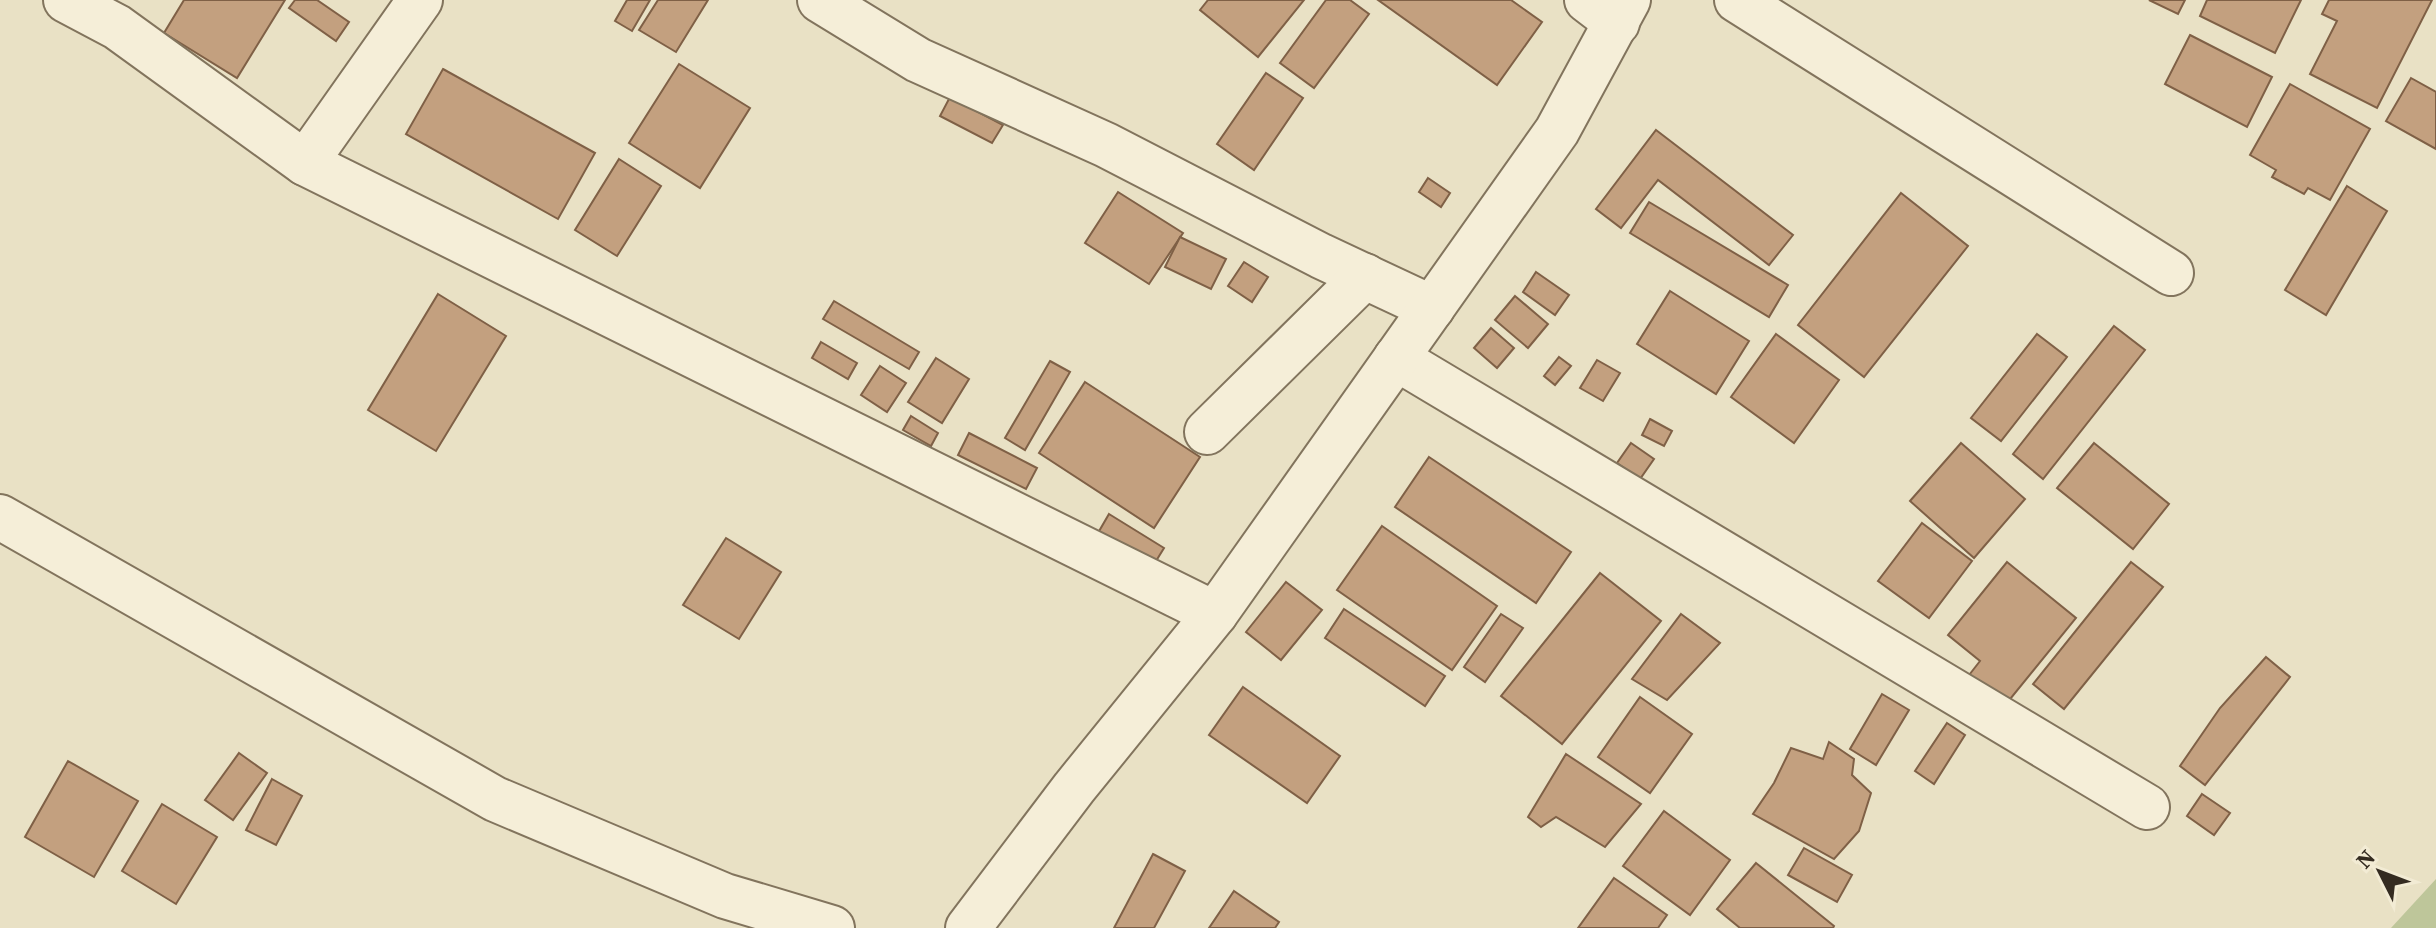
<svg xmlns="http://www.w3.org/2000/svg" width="2436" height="928" font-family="'Source Serif 4',serif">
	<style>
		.green { fill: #bec69a }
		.building { fill: #c3a07f; stroke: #7f6046; stroke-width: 2 }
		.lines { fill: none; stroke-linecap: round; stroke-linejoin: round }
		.minor-casing { stroke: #82745d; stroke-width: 48 }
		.minor { stroke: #f5eed8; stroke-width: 44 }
	</style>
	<rect width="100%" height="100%" fill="#e9e1c5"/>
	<path class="green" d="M2436,879V928H2391Z"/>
	<g class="building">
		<path d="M184,0H285L237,78L164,33Z"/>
		<path d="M295,0H317L349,22L336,41L289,8Z"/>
		<path d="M627,0H650L632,31L615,21Z"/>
		<path d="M658,0H708L676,52L639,30Z"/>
		<path d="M1208,0H1304L1258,57L1200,10Z"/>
		<path d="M1326,0H1350L1369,14L1314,88L1280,63Z"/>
		<path d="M1378,0H1511L1542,22L1497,85Z"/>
		<path d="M2149,0H2185L2178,14Z"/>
		<path d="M2207,0H2301L2275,53L2200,16Z"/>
		<path d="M2329,0H2432L2377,108L2310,74L2337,21L2322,14Z"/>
		<path d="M2190,35L2272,77L2247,127L2165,84Z"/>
		<path d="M679,64L750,108L700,188L629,143Z"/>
		<path d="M443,69L595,153L558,219L406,134Z"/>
		<path d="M1266,73L1303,98L1254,170L1217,144Z"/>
		<path d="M2411,78L2436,92V149L2386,121Z"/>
		<path d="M2290,84L2370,129L2330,200L2308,188L2304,194L2272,177L2276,170L2250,155Z"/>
		<path d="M950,97L1003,125L992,143L940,116Z"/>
		<path d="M1656,130L1793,235L1769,265L1658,180L1621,228L1596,209Z"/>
		<path d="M619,159L661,186L617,256L575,230Z"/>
		<path d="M1428,178L1450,193L1441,207L1419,192Z"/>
		<path d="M2347,186L2387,211L2326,315L2285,290Z"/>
		<path d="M1118,192L1183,233L1149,284L1085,243Z"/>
		<path d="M1901,193L1968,246L1864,377L1798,325Z"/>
		<path d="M1649,202L1788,285L1769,317L1630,233Z"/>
		<path d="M1180,237L1226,259L1211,289L1165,267Z"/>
		<path d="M1244,262L1268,277L1252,302L1228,286Z"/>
		<path d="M1536,272L1569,295L1555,315L1523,292Z"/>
		<path d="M1670,291L1749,341L1716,394L1637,344Z"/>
		<path d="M438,294L506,336L436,451L368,410Z"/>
		<path d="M1515,296L1548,324L1528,348L1495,320Z"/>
		<path d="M834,301L919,352L909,369L823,319Z"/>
		<path d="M2114,326L2145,350L2043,479L2013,454Z"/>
		<path d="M1491,328L1514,348L1497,368L1474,348Z"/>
		<path d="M1776,334L1839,380L1794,443L1731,397Z"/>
		<path d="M2037,334L2067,357L2001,441L1971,418Z"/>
		<path d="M821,342L857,363L848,379L812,358Z"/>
		<path d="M1559,357L1571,366L1555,385L1544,376Z"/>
		<path d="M936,358L969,379L942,423L908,402Z"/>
		<path d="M1597,360L1620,373L1603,401L1580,388Z"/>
		<path d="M1050,361L1070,372L1025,450L1005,438Z"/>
		<path d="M880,366L906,383L887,412L861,395Z"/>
		<path d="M1085,382L1200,457L1154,528L1039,453Z"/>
		<path d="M911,416L938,433L931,446L903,430Z"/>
		<path d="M1650,419L1672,431L1664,446L1642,435Z"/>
		<path d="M969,433L1037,468L1026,489L958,455Z"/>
		<path d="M1631,443L1654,459L1640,479L1617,463Z"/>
		<path d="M1961,443L2025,499L1974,558L1910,501Z"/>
		<path d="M2094,443L2169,504L2133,549L2057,488Z"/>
		<path d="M1429,457L1571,552L1536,603L1395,507Z"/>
		<path d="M1109,514L1164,548L1153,566L1098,533Z"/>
		<path d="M1922,523L1972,561L1929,618L1878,581Z"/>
		<path d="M1382,526L1497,606L1452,670L1337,590Z"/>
		<path d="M726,538L781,572L739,639L683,605Z"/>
		<path d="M2007,562L2076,618L2002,709L1966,679L1980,661L1948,635Z"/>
		<path d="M2131,562L2163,587L2064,709L2033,684Z"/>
		<path d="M1600,573L1661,621L1562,744L1501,696Z"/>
		<path d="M1286,582L1322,610L1281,660L1246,632Z"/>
		<path d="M1344,609L1445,676L1425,706L1325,638Z"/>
		<path d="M1501,614L1523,628L1485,682L1464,667Z"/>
		<path d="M1681,614L1720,643L1667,700L1632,679Z"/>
		<path d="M2266,657L2290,677L2205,785L2180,766L2220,708Z"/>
		<path d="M1243,687L1340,756L1307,803L1209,735Z"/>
		<path d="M1882,694L1909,710L1876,765L1850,749Z"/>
		<path d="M1640,697L1692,734L1650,793L1598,757Z"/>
		<path d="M1947,723L1965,735L1934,784L1915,771Z"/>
		<path d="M1829,742L1854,759L1852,775L1871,793L1859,831L1834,859L1753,814L1774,783L1791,748L1823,759Z"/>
		<path d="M239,753L267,773L233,820L205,800Z"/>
		<path d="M1566,754L1641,804L1605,847L1556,817L1541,827L1528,817Z"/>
		<path d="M68,761L138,801L94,877L25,837Z"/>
		<path d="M272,779L302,796L276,845L246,830Z"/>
		<path d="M2202,794L2230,813L2214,835L2187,816Z"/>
		<path d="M162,804L217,837L176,904L122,871Z"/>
		<path d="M1664,811L1730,860L1690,915L1623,866Z"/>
		<path d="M1804,848L1852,875L1837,902L1788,875Z"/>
		<path d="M1153,854L1185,871L1154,928H1114Z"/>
		<path d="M1756,863L1834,926L1833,928H1740L1717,909Z"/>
		<path d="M1614,878L1667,915L1658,928H1578Z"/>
		<path d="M1234,891L1279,922L1275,928H1209Z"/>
	</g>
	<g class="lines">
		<g class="minor-casing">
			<g id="minor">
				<path d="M66,0L117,27L305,163L1215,614"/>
				<path d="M820,0L918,60L1106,145L1321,256L1432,308"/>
				<path d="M1587,0L1617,23"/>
				<path d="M1737,0L2171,273"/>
				<path d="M305,163L420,0"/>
				<path d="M1396,358L2147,807"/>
				<path d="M1207,432L1365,276"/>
				<path d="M0,517L495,799L725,896L832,928"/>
				<path d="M968,928L1074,788L1215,614L1557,131L1628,0"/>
			</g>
		</g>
		<use href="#minor" class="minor"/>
	</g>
	<g transform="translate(2380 872) rotate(312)" stroke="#f2ebd4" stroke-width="6" paint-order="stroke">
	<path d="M0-6L14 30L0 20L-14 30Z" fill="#342b20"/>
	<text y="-12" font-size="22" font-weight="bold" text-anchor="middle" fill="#342b20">N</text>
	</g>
</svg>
